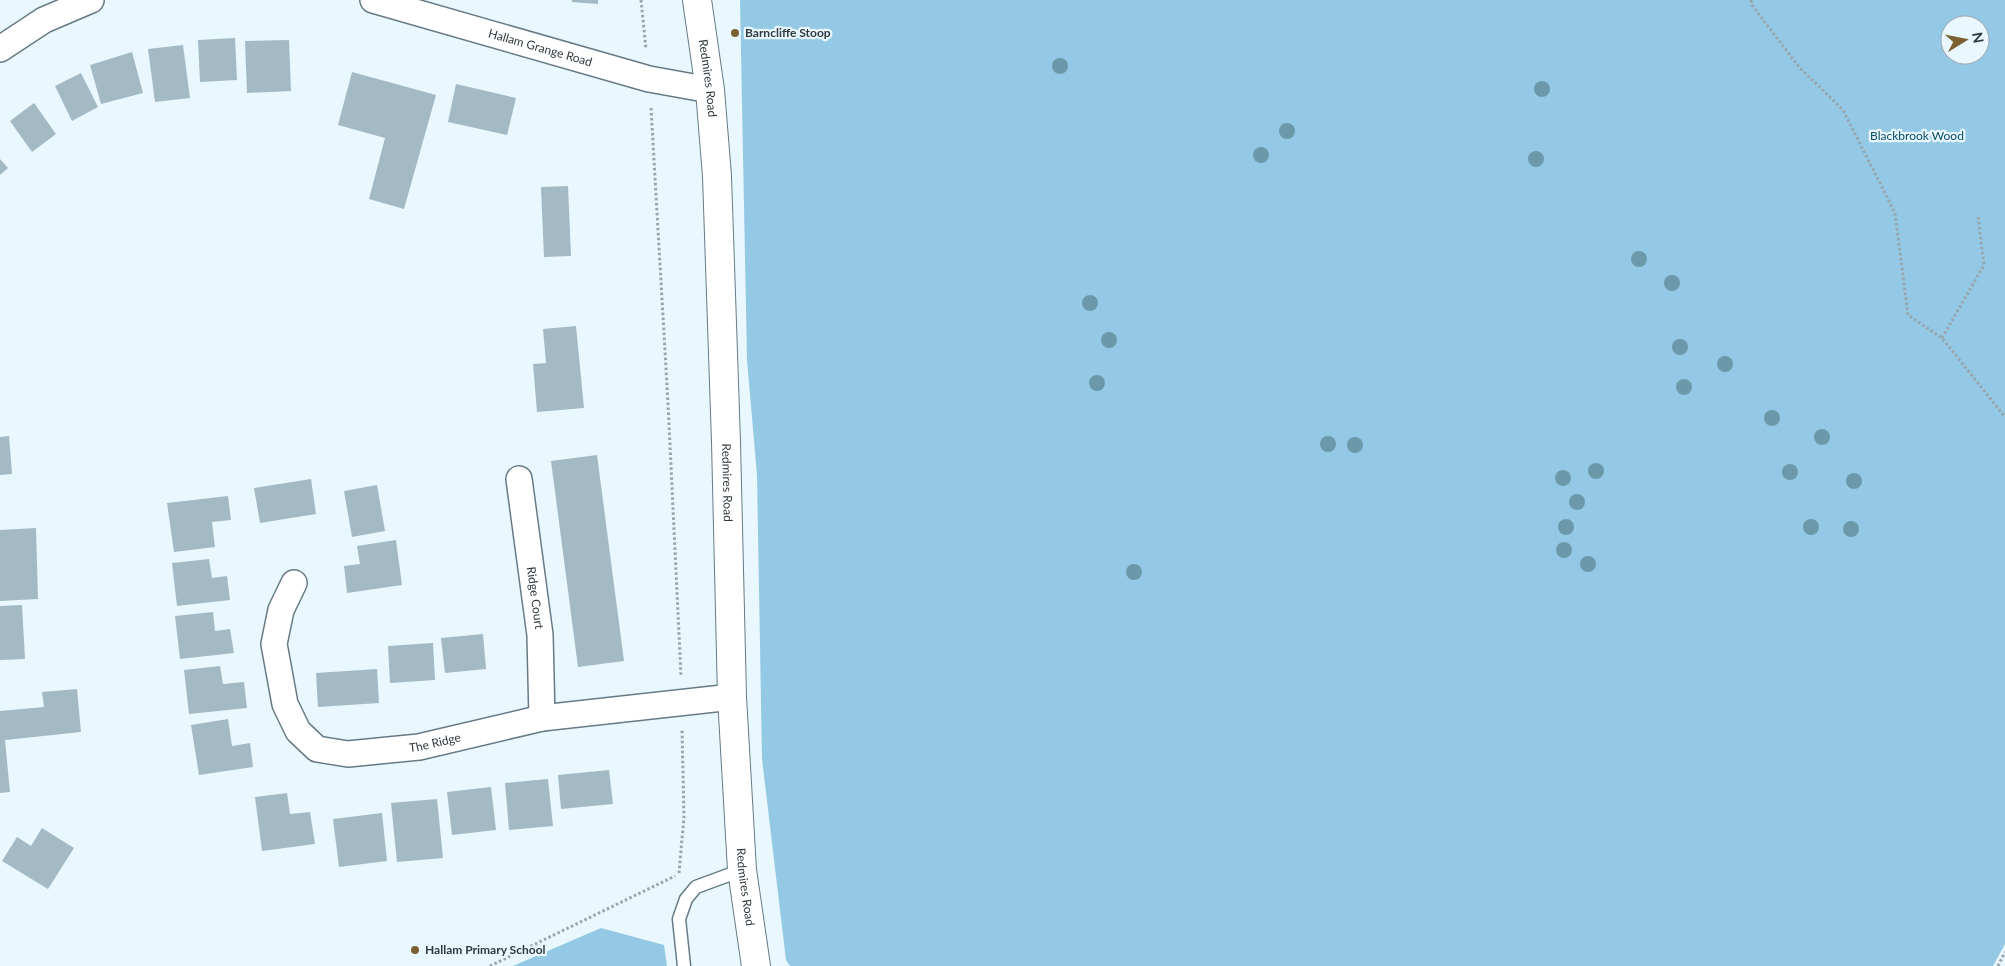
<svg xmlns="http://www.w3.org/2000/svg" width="2005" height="966" font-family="Lato,sans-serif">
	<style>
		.green { fill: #93c9e4; fill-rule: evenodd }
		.building { fill: #a3bac5 }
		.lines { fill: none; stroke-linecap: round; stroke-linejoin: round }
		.lane-casing { stroke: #667b86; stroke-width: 15 }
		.street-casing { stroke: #667b86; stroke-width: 28 }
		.secondary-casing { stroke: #667b86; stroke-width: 30 }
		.path { stroke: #98a5aa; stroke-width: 3; stroke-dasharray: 2.5 2.5; stroke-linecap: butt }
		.lane { stroke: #fff; stroke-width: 12 }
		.street { stroke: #fff; stroke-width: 25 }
		.secondary { stroke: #fff; stroke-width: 28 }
		.tree { fill: #6b99aa }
		.poi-dot { fill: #7b6032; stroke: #e9f7fe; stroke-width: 2 }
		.labels { text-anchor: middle; stroke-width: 4.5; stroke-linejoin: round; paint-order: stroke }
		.poi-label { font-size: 12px; font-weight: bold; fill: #303a3e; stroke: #e9f7fe; text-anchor: start }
		.street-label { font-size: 12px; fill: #303a3e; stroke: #e9f7fe }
		.park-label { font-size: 12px; fill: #044c65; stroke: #e9f7fe }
	</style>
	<rect width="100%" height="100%" fill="#e9f7fe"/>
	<g class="green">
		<path d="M740,0H2005V944L1993,966H790L786,960L762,759L757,475L747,360ZM1950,25H1980V55H1950Z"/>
		<path d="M601,928L664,945L667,966H513Z"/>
	</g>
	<g class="building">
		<path d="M572,0H598V4L572,2Z"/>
		<path d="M235,38L237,80L200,82L198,40Z"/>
		<path d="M289,40L291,91L247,93L245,41Z"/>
		<path d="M183,45L190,98L155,102L148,49Z"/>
		<path d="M132,52L143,93L101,104L90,65Z"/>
		<path d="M352,72L436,95L404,209L369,199L385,138L338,125Z"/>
		<path d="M81,73L98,107L72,121L55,86Z"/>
		<path d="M456,84L516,98L507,135L448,122Z"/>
		<path d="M34,103L56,134L32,152L10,121Z"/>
		<path d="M0,159L8,168L0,175Z"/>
		<path d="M568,186L571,256L544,257L541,187Z"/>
		<path d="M576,326L584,408L537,412L533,364L546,363L543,329Z"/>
		<path d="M9,436L12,474L0,475V437Z"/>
		<path d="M597,455L624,661L578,667L551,461Z"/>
		<path d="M311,479L316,514L260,523L254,488Z"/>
		<path d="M377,485L385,531L352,537L344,491Z"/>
		<path d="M228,496L231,520L212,522L215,547L174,552L167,503Z"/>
		<path d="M36,528L38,599L0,601V530Z"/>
		<path d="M396,540L402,585L347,593L344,566L360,564L357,546Z"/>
		<path d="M209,559L212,578L227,576L230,600L177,606L172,563Z"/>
		<path d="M22,605L25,659L0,660V606Z"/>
		<path d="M213,612L215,631L230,629L234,653L180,659L175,616Z"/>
		<path d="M483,634L486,669L445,673L441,638Z"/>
		<path d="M433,643L435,680L390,683L388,646Z"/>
		<path d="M220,666L223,684L244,682L247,708L189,714L184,670Z"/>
		<path d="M377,669L379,703L318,707L316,673Z"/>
		<path d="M77,689L81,732L5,740L10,792L0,793V711L44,707L42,692Z"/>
		<path d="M228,719L232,746L250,743L253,767L199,775L191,725Z"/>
		<path d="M609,770L613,804L561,809L558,775Z"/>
		<path d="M548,779L553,826L509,830L505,783Z"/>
		<path d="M491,787L496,830L452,835L447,792Z"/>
		<path d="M287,793L290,814L310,812L315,844L262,851L255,797Z"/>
		<path d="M437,799L443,858L397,862L391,803Z"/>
		<path d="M382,813L387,861L339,867L333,819Z"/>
		<path d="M42,828L74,848L48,889L2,861L17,837L31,846Z"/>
	</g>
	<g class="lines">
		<g class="lane-casing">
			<path id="lane" d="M684,966L679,919L686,899L696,887L742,870"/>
		</g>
		<g class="street-casing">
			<g id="street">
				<path id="s1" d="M373,0L649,79L710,90"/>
				<path d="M0,49L44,20L91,0"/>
				<path id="s2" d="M519,479L540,635L542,718"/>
				<path id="s3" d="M294,583L281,610L274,644L285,704L298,731L317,749L348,754L419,747L542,718L732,697"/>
			</g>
		</g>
		<g class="secondary-casing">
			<g id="secondary">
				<path id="s4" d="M697,0L710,90L717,176L726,442L732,697L742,870L756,966"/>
			</g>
		</g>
		<g class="path">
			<path d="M641,0L646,49"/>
			<path d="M1751,0L1752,5L1799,67L1843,110L1895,213L1908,315L1942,338L2005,417"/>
			<path d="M651,108L668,403L681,676"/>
			<path d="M1942,338L1984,265L1978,216"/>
			<path d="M679,873L684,817L682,729"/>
			<path d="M490,966L675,876"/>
			<path d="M1998,966L2005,952"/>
		</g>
		<use href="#lane" class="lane"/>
		<use href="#street" class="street"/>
		<use href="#secondary" class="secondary"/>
	</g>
	<g class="tree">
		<circle cx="1060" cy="66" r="8"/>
		<circle cx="1542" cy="89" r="8"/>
		<circle cx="1287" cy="131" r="8"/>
		<circle cx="1261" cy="155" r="8"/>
		<circle cx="1536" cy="159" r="8"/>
		<circle cx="1639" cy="259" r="8"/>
		<circle cx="1672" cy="283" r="8"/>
		<circle cx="1090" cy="303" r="8"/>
		<circle cx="1109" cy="340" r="8"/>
		<circle cx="1680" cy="347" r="8"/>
		<circle cx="1725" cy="364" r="8"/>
		<circle cx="1097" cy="383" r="8"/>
		<circle cx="1684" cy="387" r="8"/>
		<circle cx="1772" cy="418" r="8"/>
		<circle cx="1822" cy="437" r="8"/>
		<circle cx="1328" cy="444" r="8"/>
		<circle cx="1355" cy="445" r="8"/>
		<circle cx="1596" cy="471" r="8"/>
		<circle cx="1790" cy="472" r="8"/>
		<circle cx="1563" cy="478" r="8"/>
		<circle cx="1854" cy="481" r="8"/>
		<circle cx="1577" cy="502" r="8"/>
		<circle cx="1566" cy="527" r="8"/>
		<circle cx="1811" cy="527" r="8"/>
		<circle cx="1851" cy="529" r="8"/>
		<circle cx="1564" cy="550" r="8"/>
		<circle cx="1588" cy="564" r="8"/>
		<circle cx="1134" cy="572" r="8"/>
	</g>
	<g class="poi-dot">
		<circle cx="735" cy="33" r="5"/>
		<circle cx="415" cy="950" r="5"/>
	</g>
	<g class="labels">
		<g class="poi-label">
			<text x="745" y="37">Barncliffe Stoop</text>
			<text x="425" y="954">Hallam Primary School</text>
		</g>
		<g class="street-label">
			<text dy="4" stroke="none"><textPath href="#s1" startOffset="174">Hallam Grange Road</textPath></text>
			<text dy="4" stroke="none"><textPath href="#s4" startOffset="79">Redmires Road</textPath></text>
			<text dy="4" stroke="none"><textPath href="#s4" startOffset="484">Redmires Road</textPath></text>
			<text dy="4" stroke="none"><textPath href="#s2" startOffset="120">Ridge Court</textPath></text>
			<text dy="4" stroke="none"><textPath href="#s3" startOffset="301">The Ridge</textPath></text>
			<text dy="4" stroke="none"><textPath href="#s4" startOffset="889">Redmires Road</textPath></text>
		</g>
		<g class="park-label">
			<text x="1917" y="140">Blackbrook Wood</text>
		</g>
	</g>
	<g transform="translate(1965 40) rotate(80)"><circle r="24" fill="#e9f7fe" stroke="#9fabb1"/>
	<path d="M0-4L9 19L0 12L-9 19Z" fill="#7b6032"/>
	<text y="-8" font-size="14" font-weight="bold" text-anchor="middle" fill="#303a3e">N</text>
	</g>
</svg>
